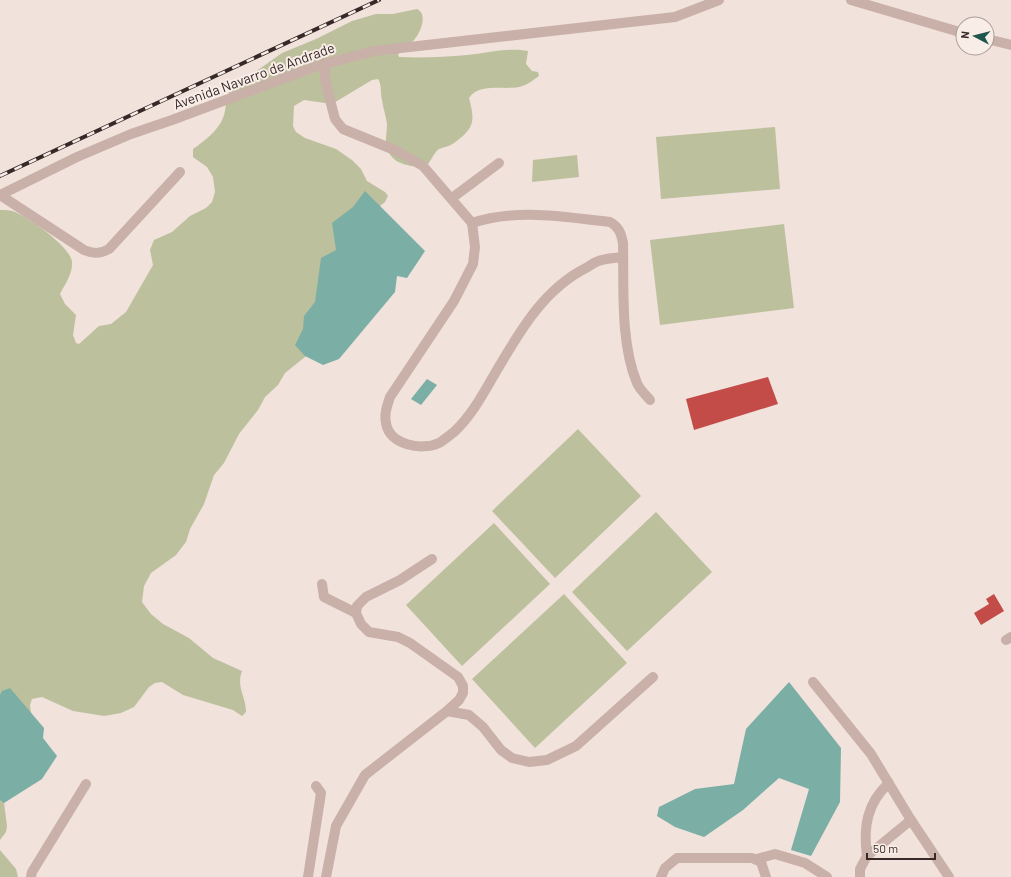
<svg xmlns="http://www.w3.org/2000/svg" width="1011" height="877" font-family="Barlow,sans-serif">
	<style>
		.green { fill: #bcc09c }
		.water { fill: #7baea5 }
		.building { fill: #c34b48 }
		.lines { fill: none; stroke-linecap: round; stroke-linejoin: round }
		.minor { stroke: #c9b0a8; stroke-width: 10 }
		.rail-casing { stroke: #362928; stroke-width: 4 }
		.rail { stroke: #f9ede8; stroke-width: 2.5; stroke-dasharray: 8; stroke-linecap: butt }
		.labels { text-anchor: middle; stroke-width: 4; stroke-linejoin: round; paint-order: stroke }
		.street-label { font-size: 14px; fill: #362928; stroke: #f9ede8 }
	</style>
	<rect width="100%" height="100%" fill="#f1e2dc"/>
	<g class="green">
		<path d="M417,9C428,14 421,32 414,40C410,45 402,48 398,55L399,57C422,58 445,57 467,55C488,53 508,47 528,51L526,64L532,71L538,72L539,76C532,81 527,85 519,87C503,90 479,83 469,98C475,121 475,128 454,143C450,146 444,147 439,149C433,153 431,163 424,168C405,165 387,164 386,140C386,135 387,129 387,124C386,116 383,108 382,100C380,93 382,84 378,79L372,80L332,104L304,100L294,106L293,126L296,132L305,138L336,149L352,160L361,169L367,181L385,192L388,196L385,202L368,216L310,353L285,373L278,385L265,397L258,410L239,434L224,463L214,475L204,504L190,529L186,542L176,555L151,573L144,586L142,602L151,614L163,624L189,638L213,658L242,671C236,688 246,696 246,712L242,716L233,710L183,695L162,682L155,683L149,687L134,707L121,713L104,716L73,711L42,697L32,699L30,705L32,721L3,795L7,826L6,832L0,840V210C6,210 10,210 15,212C29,218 71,247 72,262C73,273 65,284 60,294L65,304L76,315L73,335L76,343L79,344L99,326L111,324L126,312L153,265L150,250L154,240L172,232L190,216L206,208L212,202L215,192L213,177L207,167L193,157V149C203,142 218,131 223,118C227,108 225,98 231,89L282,53L316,39L352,21L376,14H393Z"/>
		<path d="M775,127L780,189L661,199L656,137Z"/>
		<path d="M577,155L579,177L532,182L533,160Z"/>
		<path d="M784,224L794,308L660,325L650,240Z"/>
		<path d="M578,429L641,496L555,578L492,511Z"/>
		<path d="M656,512L712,572L627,651L572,592Z"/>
		<path d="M494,523L550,584L462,666L406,605Z"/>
		<path d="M564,594L627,663L535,748L472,679Z"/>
		<path d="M0,850L16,869L18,877H0Z"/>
	</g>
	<g class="water">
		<path d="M365,191L425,251L407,278L397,276L395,292L339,359L323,365L305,356L295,345L303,329L304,316L315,302L321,258L336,250L332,223L353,207Z"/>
		<path d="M427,379L437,385L421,405L411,399Z"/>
		<path d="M789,682L841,748L840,802L811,856L791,850L809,789L779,778L743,810L704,837L675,827L657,816L659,807L695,789L734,784L746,729Z"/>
		<path d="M10,688L44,728L43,738L57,756L42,779L4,803L0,800V695L2,691Z"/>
	</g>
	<g class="building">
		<path d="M768,377L778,404L694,430L686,399Z"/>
		<path d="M994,594L1004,611L981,625L974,613L989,604L986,599Z"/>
	</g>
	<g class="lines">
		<g class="minor">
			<path d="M851,0L963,33"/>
			<path d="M987,39L1011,45"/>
			<path d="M325,63V79L330,100L335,119L343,129L397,151L423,166L472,223C517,208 564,217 610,222C619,227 621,233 623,243C624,286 620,343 637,383C639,389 646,395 650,400"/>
			<path d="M0,195L77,157L131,134L172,120L317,66L374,51L675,17L719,0"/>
			<path d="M0,195L84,250C93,254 100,254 109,249L180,172"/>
			<path d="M452,198L499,163"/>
			<path d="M472,223L475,247L473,264L454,301L390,397C387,406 384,414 386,423C389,445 422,451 439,443C444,440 450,435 454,432C473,414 484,392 497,370C520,331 544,289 586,268C591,265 596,261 602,260C609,258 616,258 623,257"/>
			<path d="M322,584L324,597L356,613"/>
			<path d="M1006,640L1011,637"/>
			<path d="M813,682L871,754L911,820L949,877"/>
			<path d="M447,711L469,715L483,727L501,750L512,758L529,762L547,760L576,746L653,677"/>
			<path d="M867,856C863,827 867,803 889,783"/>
			<path d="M757,859L775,854L805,863L827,877"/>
			<path d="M31,877L32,872L86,784"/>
			<path d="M308,877L321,793L316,786"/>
			<path d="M326,877L336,826L365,775L447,711L459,700L463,693V686L458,677L410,643L398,637L369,632L361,624L356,613L357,606L366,597L400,580L432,559"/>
			<path d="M661,877L665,868L677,858H752L761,862L766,877"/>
			<path d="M860,877V869L867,856L911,820"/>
		</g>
		<g class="rail-casing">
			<path id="rail" d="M0,176L379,0"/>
		</g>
		<use href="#rail" class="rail"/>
	</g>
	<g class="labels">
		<g class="street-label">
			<text transform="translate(254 76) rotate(-20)" y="5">Avenida Navarro de Andrade</text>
		</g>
	</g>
	<g transform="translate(975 36) rotate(277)"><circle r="19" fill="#f9ede8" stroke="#ab9f9b"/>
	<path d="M0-3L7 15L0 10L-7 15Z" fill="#1e574e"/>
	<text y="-6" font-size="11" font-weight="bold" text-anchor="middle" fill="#362928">N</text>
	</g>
	<path d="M867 853v6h68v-6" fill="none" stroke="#362928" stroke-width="2"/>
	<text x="873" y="853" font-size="12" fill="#362928" stroke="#f9ede8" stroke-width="3" paint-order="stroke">50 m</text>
</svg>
